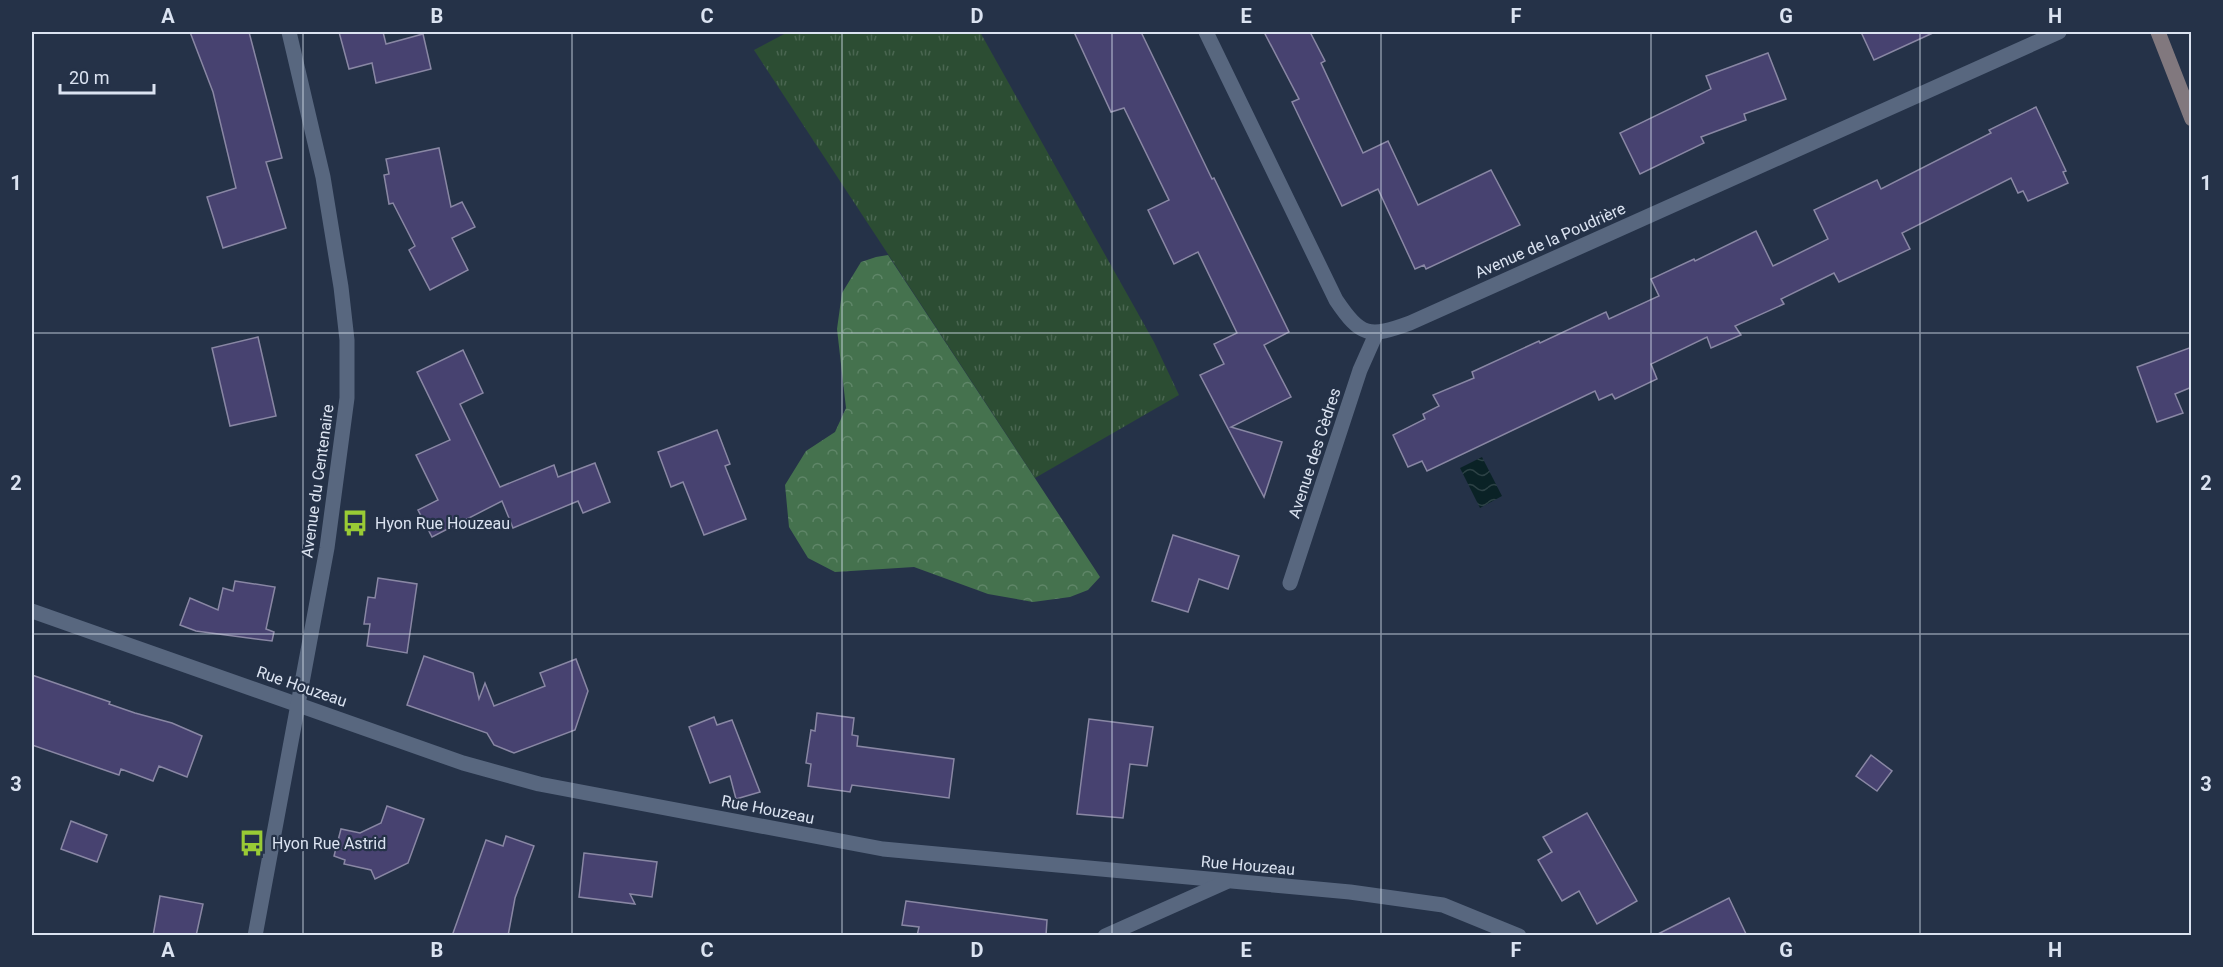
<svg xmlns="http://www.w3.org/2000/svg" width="2223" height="967" font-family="Roboto,sans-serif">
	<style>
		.grass { fill: url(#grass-tufts) }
		.forest { fill: url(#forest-crowns) }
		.water { fill: url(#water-waves) }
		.building { fill: #474270; stroke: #8987a4; stroke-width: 1.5 }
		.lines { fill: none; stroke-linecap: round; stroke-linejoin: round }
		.street { stroke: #58677f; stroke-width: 15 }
		.secondary { stroke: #81787e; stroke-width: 15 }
		.grid { fill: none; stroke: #dbe3f1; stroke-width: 1.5; stroke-opacity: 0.55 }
		.labels { text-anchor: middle; stroke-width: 4.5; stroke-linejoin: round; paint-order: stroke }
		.street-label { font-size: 16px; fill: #dbe3f1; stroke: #253248 }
		.poi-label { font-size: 16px; fill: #dbe3f1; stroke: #253248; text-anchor: start }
		.neatline { fill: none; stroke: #dbe3f1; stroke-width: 2 }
		.grid-label { font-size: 20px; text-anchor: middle; font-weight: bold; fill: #dbe3f1 }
	</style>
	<defs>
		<pattern id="grass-tufts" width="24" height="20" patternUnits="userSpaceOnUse" patternTransform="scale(1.5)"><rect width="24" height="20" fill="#2c4d33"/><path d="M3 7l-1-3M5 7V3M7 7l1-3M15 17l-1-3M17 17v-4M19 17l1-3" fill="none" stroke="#4a6651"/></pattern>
		<pattern id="forest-crowns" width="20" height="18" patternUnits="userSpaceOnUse" patternTransform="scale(1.5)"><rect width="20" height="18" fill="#45724e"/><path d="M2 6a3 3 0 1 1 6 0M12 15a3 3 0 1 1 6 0" fill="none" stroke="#5f8668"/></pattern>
		<pattern id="water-waves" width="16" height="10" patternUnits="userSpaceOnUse" patternTransform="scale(1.5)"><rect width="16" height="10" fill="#0a2226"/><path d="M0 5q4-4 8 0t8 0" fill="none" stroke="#2d4246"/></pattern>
	</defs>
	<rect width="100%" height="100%" fill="#253248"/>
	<path class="grass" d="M788,32H980L1154,342L1179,395L1035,478L754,50Z"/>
	<path class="forest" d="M888,255L1100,577L1088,590L1070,597L1033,602L988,594L914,567L835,572L808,558L789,527L785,485L806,451L835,432L846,408L837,329L842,293L861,262L876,257Z"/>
	<path class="water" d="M1482,457L1502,496L1480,508L1460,468Z"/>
	<g class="building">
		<path d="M190,32H249L282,158L266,162L286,228L223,248L207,197L236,188L213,92Z"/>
		<path d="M339,32H383L386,44L423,34L431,69L376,83L372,63L349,69Z"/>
		<path d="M1074,32H1141L1212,179L1214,178L1289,332L1264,345L1291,397L1231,427L1282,442L1264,497L1200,375L1224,364L1214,344L1237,333L1198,252L1174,264L1148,210L1169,200L1124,108L1111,112Z"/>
		<path d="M1264,32H1310L1325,61L1321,63L1363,153L1388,141L1418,205L1491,170L1520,225L1426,269L1424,265L1415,269L1378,189L1342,206L1292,102L1299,99Z"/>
		<path d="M1861,32H1935L1874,60Z"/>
		<path d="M1768,53L1786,99L1744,114L1746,120L1701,137L1704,143L1640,174L1620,133L1711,89L1706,76Z"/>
		<path d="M2036,107L2066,171L2063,172L2068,183L2028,201L2023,191L2018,193L2011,178L1902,233L1910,249L1839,282L1834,273L1781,299L1784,304L1735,326L1741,335L1711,348L1707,337L1651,364L1657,379L1615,399L1612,394L1599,400L1595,391L1427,471L1422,461L1408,467L1393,435L1425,419L1423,414L1439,406L1433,395L1474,378L1472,372L1539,341L1540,343L1606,312L1609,319L1659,296L1651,279L1694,259L1695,261L1756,231L1773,266L1828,239L1814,210L1877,180L1881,189L1991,133L1989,130Z"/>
		<path d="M439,148L451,207L462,202L475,227L452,238L468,270L430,290L409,250L415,246L393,203L389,204L384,175L389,174L386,159Z"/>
		<path d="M258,337L276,416L230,426L212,348Z"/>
		<path d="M2192,347V387L2175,394L2183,413L2157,422L2137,367Z"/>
		<path d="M463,350L483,393L460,404L500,487L554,465L558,477L595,463L610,502L583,513L578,501L513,528L502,501L432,537L418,510L438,500L416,455L450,440L417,372Z"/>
		<path d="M717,430L730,464L725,466L746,519L704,535L683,482L671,487L658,452Z"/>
		<path d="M1173,535L1239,556L1228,589L1199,579L1188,612L1152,601Z"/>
		<path d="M378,578L417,584L407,653L367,646L370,624H364L366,610L368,597L375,598Z"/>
		<path d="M235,581L275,587L266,629L274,632L272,641L196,631L180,625L190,598L218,610L223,588L233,591Z"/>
		<path d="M424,656L473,673L479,699L485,683L494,706L545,686L540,673L576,659L588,691L575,730L514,753L494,745L487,733L407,705Z"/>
		<path d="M32,675L110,702L109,704L135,713L172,723L202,736L187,777L159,766L153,781L121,769L119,775L32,745Z"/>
		<path d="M817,713L854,718L852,735L858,736L857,746L954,759L949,798L852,785L850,792L808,786L811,764L806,763L811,730L815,731Z"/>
		<path d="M714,717L717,725L732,720L760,792L736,799L730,776L710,783L689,727Z"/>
		<path d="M1089,719L1153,727L1147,766L1130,764L1123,818L1077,814Z"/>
		<path d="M1871,755L1892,771L1877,791L1856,776Z"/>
		<path d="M387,806L424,819L408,863L375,879L371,870L344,864L345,860L334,856L341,829L360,833L381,823Z"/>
		<path d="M1587,813L1637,901L1597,924L1579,891L1562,901L1538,860L1552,852L1543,837Z"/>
		<path d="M71,821L107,835L97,862L61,849Z"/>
		<path d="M506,836L534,846L515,898L508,936H452L486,840L503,846Z"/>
		<path d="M584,853L657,862L652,897L630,894L635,904L579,897Z"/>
		<path d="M160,896L203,904L196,936H153Z"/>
		<path d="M1729,898L1747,936H1654Z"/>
		<path d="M906,901L1047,920L1046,936H917L919,927L902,925Z"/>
	</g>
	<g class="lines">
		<g class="street">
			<path d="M1206,32L1336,300C1361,337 1369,338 1410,323L2059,32"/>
			<path d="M1290,583L1360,370L1376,334"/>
			<path d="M32,611L463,763L539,784L883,849L1350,892L1443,905L1519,936"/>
			<path d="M255,936L327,548L347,398V340L341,287L323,177L289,32"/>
			<path d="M1105,936L1226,882"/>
		</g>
		<path class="secondary" d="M2158,32L2192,119"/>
	</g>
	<path class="grid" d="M303,32V936M572,32V936M842,32V936M1112,32V936M1381,32V936M1651,32V936M1920,32V936M32,333H2192M32,634H2192"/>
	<defs>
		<g id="bus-bare" transform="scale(2.07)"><path d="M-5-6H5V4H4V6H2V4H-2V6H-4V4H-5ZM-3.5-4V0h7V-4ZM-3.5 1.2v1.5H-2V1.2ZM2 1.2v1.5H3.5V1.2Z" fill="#99cb35" stroke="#253248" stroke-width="2.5" paint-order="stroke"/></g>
	</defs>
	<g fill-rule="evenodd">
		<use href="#bus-bare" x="355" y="523"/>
		<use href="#bus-bare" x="252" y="843"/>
	</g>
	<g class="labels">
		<g class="street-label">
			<text transform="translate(1550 240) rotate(-24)" y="6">Avenue de la Poudrière</text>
			<text transform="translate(1314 453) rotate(-72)" y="6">Avenue des Cèdres</text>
			<text transform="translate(317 481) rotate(-82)" y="6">Avenue du Centenaire</text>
			<text transform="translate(302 686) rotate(19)" y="6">Rue Houzeau</text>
			<text transform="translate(768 809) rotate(11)" y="6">Rue Houzeau</text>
			<text transform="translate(1248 865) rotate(5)" y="6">Rue Houzeau</text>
		</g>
		<g class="poi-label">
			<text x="375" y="529">Hyon Rue Houzeau</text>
			<text x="272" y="849">Hyon Rue Astrid</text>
		</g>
	</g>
	<rect width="2223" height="967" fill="none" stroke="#253248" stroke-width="66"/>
	<path d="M60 84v9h94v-9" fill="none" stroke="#dbe3f1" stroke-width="3"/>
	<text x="69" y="84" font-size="18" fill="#dbe3f1" stroke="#253248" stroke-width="4.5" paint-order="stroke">20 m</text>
	<rect x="33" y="33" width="2157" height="901" class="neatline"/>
	<g class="grid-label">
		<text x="168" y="23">A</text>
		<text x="437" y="23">B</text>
		<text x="707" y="23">C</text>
		<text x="977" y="23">D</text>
		<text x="1246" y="23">E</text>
		<text x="1516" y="23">F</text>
		<text x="1786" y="23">G</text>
		<text x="2055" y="23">H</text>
		<text x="16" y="190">1</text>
		<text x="2206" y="190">1</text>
		<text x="16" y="490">2</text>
		<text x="2206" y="490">2</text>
		<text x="16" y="791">3</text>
		<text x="2206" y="791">3</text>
		<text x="168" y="957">A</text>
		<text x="437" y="957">B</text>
		<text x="707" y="957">C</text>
		<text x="977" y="957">D</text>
		<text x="1246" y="957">E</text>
		<text x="1516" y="957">F</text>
		<text x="1786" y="957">G</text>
		<text x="2055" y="957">H</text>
	</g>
</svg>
